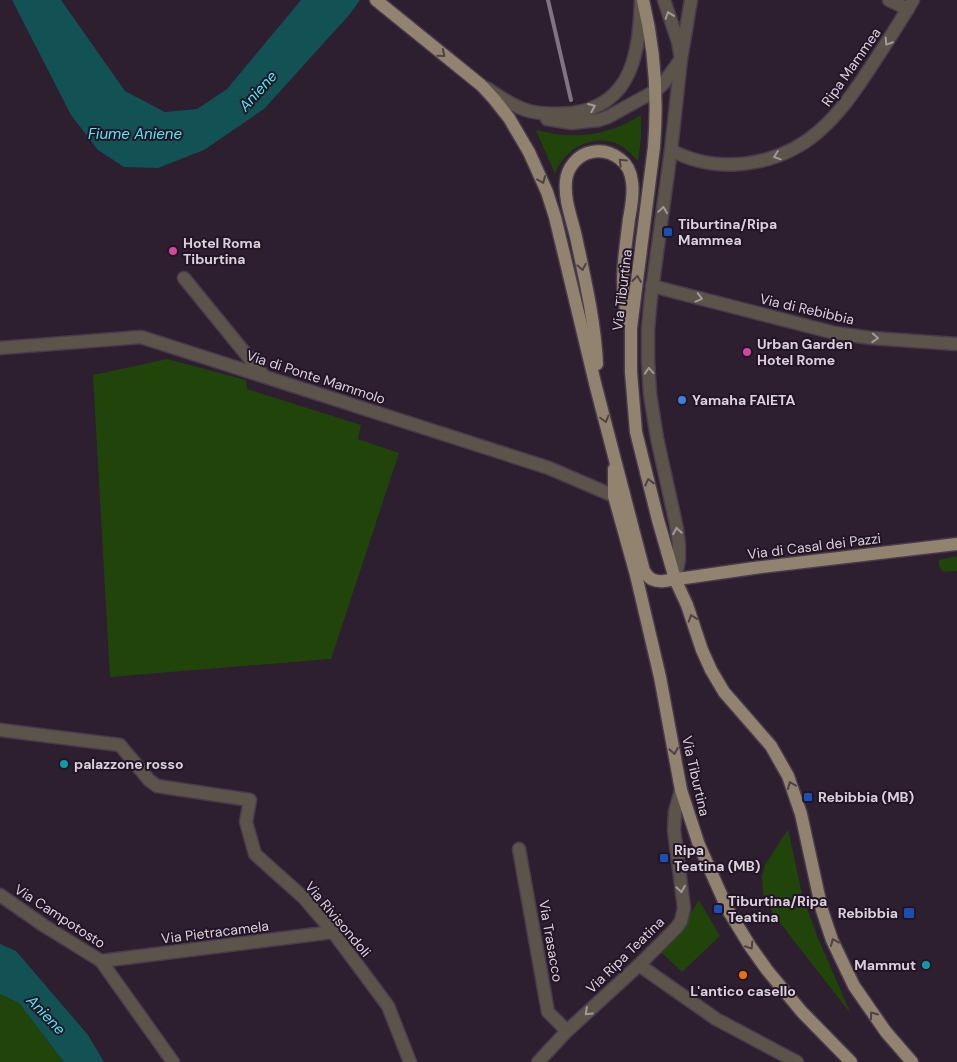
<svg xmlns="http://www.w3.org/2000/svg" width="957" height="1062" font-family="'DM Sans',sans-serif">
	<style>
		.green { fill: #21440b }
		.water { fill: #125154 }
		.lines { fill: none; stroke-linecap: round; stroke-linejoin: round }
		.minor-casing { stroke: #493b4c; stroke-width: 15 }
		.major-casing { stroke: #493b4c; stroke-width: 15 }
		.minor { stroke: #5c544b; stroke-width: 12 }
		.major { stroke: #928371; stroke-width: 12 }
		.rail { stroke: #807483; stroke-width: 4 }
		.oneway { stroke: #a2999b }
		.oneway2 { stroke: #4f4144 }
		.transit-dot { fill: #1a4fb4; stroke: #231526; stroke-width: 2 }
		.hotel-dot { fill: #d1479c; stroke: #231526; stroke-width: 2 }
		.shop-dot { fill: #3f7fe0; stroke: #231526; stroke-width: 2 }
		.culture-dot { fill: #0f9aa8; stroke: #231526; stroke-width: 2 }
		.food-dot { fill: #e8710a; stroke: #231526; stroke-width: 2 }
		.labels { text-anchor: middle; stroke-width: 4; stroke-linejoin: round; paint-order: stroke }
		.street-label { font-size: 14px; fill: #dbd1dd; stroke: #231526 }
		.poi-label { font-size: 14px; font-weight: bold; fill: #dbd1dd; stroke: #231526; text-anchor: start }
		.water-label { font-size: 15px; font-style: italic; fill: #4aeef6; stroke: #231526 }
	</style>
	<rect width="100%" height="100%" fill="#2d1e30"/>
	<g class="green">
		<path d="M641,115V138L638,161C632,155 627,149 620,145C593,132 564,149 555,174L536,130C574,140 608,136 641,115Z"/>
		<path d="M167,359L246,380L247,389L361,425L358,439L399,453L331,659L110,677L93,375Z"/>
		<path d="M957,556V571L943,572L939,566V560Z"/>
		<path d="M788,829L802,894L817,936L851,1014L774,915L763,894L762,876L765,865Z"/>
		<path d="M699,900L720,936L682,972L659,950L684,924Z"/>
		<path d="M0,994L19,1003L64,1062H0Z"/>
	</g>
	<g class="water">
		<path d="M12,0H61L125,91L165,112L197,109L227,89L301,0H360L350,14L264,109L204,150L158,168L124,167L98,150L71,115Z"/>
		<path d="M0,944L16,951L88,1035L104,1062H64L19,1003L0,994Z"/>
	</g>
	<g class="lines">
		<g class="minor-casing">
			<g id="minor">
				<path d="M664,0L678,42L681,59L671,150L651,297L648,329V360L650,394L657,438L677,529L679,546V560L675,579"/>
				<path d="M889,0L908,9"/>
				<path d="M486,88C499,96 512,106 526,110C540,115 558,114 572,113C634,105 639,50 641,0"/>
				<path d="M547,119L572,123L599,120L608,117L655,91L663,84L681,59L691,0"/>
				<path d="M671,150C693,162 716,166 741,164C807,158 839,116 872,65C886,44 900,22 913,0"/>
				<path d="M184,278L263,375"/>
				<path d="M652,286L835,333L871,338L957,344"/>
				<path d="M0,348L141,337L549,468L614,496"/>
				<path d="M0,730L120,745L149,780L157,786L250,800L246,822L255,854L304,898L333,932L388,1006L410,1062"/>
				<path d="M519,849L548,1012L567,1031"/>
				<path d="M0,895L43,925L101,961L173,1062"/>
				<path d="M101,961L333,932"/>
				<path d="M639,965L716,1019L797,1062"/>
				<path d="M538,1062L567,1031L639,965L677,927L681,921L684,908L674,830L675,812L681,790"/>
			</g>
		</g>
		<g class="major-casing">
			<g id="major">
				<path d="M376,0L481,85L494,99L509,118L529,152L547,192L555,217L596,387L644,571C649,579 654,582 664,581L754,568L957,544"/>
				<path d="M643,0C655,49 658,97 654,147L631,328V372L636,432L658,520L675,579L687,605L702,650L711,670L724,692L771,746L788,776L801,814L822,910L832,940L854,986L886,1032L912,1062"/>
				<path d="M597,364C595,322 585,279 576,237C572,219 564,200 566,181C567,168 578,154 592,152C602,150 612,153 620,159C627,164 631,173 632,182C634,194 631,207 629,219C625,252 618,289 629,321"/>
				<path d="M614,469V496L636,575L660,677L681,790L699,845L728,910L750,946L767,970L802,1012L851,1062"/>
			</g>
		</g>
		<use href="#minor" class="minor"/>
		<use href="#major" class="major"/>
		<path class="rail" d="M548,0L571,100"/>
	</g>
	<defs><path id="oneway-chevron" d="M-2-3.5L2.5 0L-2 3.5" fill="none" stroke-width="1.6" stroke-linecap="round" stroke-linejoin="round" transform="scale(1.25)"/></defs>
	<g class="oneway">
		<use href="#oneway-chevron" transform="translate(669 15) rotate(-109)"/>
		<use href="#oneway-chevron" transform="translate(888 42) rotate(123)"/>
		<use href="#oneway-chevron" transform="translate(592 107) rotate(-23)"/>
		<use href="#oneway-chevron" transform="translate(777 156) rotate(161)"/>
		<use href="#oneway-chevron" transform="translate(663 210) rotate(-82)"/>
		<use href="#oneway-chevron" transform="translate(699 298) rotate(15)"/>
		<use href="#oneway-chevron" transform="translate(875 338) rotate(4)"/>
		<use href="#oneway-chevron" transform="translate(649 371) rotate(-94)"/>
		<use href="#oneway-chevron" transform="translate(677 531) rotate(-99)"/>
		<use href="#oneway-chevron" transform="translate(681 889) rotate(81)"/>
		<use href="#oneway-chevron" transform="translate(588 1012) rotate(137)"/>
	</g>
	<g class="oneway2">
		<use href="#oneway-chevron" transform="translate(442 54) rotate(39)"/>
		<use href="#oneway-chevron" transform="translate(622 162) rotate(-136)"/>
		<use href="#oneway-chevron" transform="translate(542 180) rotate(67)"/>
		<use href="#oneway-chevron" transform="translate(582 267) rotate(80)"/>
		<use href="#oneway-chevron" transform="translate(637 279) rotate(-83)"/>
		<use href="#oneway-chevron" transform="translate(605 419) rotate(75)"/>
		<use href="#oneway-chevron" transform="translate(649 482) rotate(-104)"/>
		<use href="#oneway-chevron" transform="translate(692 618) rotate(-109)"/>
		<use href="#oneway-chevron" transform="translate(674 751) rotate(80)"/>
		<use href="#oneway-chevron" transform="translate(791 785) rotate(-112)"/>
		<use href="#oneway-chevron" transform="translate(834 942) rotate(-113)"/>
		<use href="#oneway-chevron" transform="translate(750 946) rotate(57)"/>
		<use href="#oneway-chevron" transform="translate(873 1015) rotate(-126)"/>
	</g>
	<g class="transit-dot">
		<rect x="663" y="227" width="10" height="10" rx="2.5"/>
		<rect x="803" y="792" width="10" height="10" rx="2.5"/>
		<rect x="659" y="853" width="10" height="10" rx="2.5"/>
		<rect x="713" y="904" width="10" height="10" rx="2.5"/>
		<rect x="903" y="907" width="12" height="12" rx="2.5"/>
	</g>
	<g class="hotel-dot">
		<circle cx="173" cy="251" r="5"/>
		<circle cx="747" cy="352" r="5"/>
	</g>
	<circle class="shop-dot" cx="682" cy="400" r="5"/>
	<g class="culture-dot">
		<circle cx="64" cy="764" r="5"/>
		<circle cx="926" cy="965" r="5"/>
	</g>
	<circle class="food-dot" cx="743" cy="975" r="5"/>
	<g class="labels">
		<g class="street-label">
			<text transform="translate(851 67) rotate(-55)" y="5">Ripa Mammea</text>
			<text transform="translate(622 290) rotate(-83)" y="5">Via Tiburtina</text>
			<text transform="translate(807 309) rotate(13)" y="5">Via di Rebibbia</text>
			<text transform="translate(316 377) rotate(18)" y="5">Via di Ponte Mammolo</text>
			<text transform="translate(814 546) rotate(-7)" y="5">Via di Casal dei Pazzi</text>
			<text transform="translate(696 776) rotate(77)" y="5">Via Tiburtina</text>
			<text transform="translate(60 916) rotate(33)" y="5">Via Campotosto</text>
			<text transform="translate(338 919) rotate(50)" y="5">Via Rivisondoli</text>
			<text transform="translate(215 932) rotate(-7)" y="5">Via Pietracamela</text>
			<text transform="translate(551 941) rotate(80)" y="5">Via Trasacco</text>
			<text transform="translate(625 955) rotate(-44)" y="5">Via Ripa Teatina</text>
		</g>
		<g class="poi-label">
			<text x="678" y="229">Tiburtina/Ripa<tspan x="678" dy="16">Mammea</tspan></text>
			<text x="183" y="248">Hotel Roma<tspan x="183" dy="16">Tiburtina</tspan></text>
			<text x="757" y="349">Urban Garden<tspan x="757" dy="16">Hotel Rome</tspan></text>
			<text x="692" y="405">Yamaha FAIETA</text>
			<text x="74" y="769">palazzone rosso</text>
			<text x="818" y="802">Rebibbia (MB)</text>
			<text x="674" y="855">Ripa<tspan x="674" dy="16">Teatina (MB)</tspan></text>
			<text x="728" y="906">Tiburtina/Ripa<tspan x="728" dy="16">Teatina</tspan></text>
			<text x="898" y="918" text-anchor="end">Rebibbia</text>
			<text x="916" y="970" text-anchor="end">Mammut</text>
			<text x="743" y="996" text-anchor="middle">L'antico casello</text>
		</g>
		<g class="water-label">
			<text transform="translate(258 91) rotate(-48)" y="5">Aniene</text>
			<text x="135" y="139">Fiume Aniene</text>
			<text transform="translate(46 1015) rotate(46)" y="5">Aniene</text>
		</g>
	</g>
</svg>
